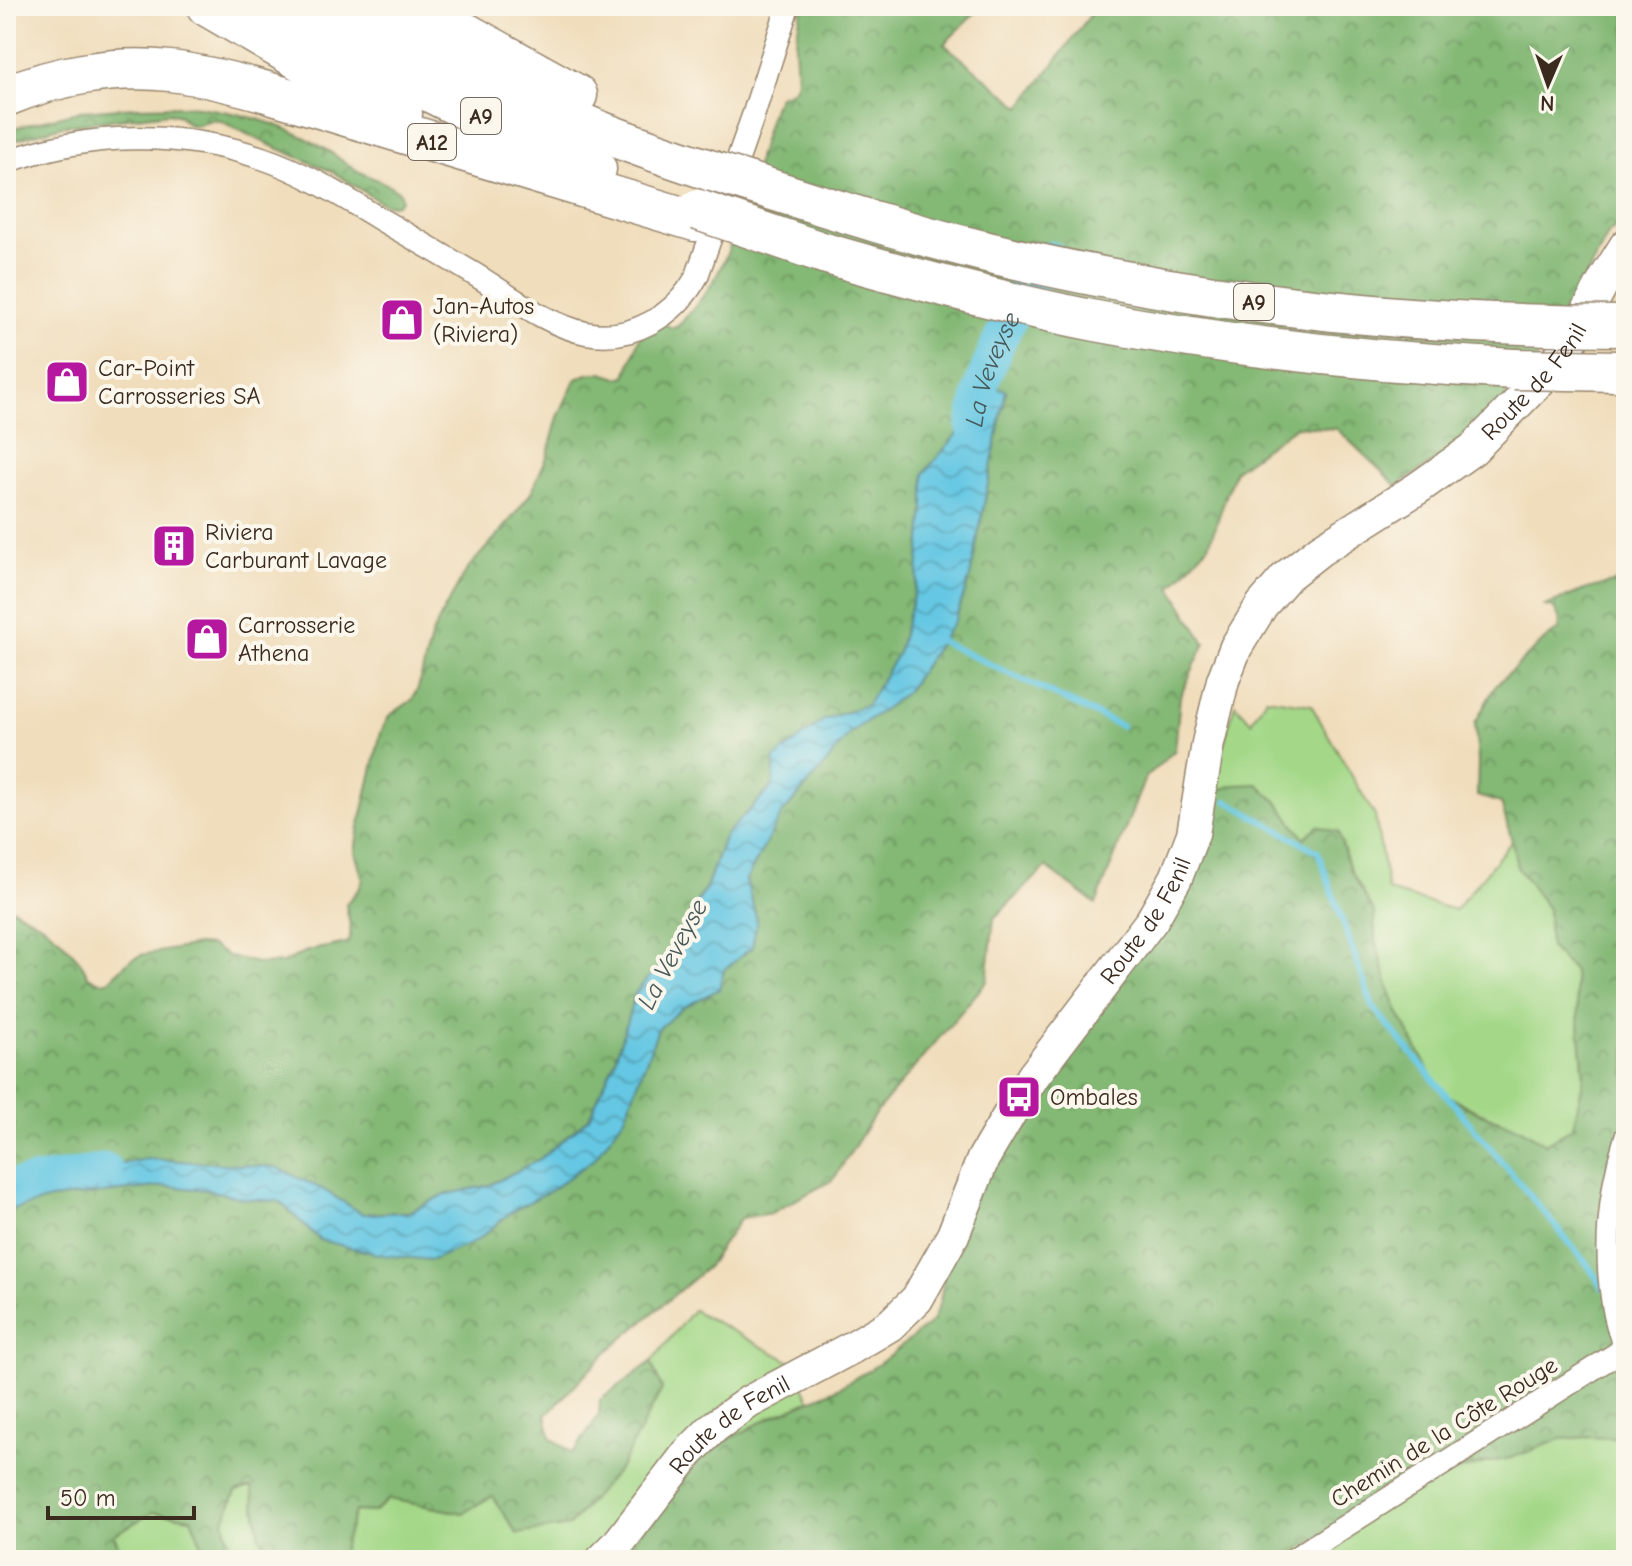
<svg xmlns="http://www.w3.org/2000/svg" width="1632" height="1566" font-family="'Comic Neue',sans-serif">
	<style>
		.grass { fill: #a4d888; stroke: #708153; stroke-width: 2 }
		.forest { fill: url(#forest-crowns); stroke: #5f7149; stroke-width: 2 }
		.water { fill: url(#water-waves); stroke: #507880; stroke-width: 2 }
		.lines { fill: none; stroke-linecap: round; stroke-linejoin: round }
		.stream { stroke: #65c7e3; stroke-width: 6 }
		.river { stroke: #65c7e3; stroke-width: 34 }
		.street-casing { stroke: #96846c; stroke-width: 25 }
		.secondary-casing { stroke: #96846c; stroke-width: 35 }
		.highway-casing { stroke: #96846c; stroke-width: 43 }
		.street { stroke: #fff; stroke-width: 22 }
		.secondary { stroke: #fff; stroke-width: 32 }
		.highway { stroke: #fff; stroke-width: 40 }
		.highway-bridge-casing { stroke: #96846c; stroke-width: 43; stroke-linecap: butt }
		.highway-bridge { stroke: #fff; stroke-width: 40 }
		.labels { text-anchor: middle; stroke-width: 8; stroke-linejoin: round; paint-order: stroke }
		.shield { fill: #fbf7ec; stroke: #75685c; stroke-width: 2 }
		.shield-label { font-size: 22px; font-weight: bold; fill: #3b2a1e }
		.poi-label { font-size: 24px; fill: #3b2a1e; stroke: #fbf7ec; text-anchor: start }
		.street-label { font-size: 24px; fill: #3b2a1e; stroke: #fbf7ec }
		.water-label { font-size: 26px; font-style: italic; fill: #485959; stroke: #fbf7ec }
	</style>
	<defs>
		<pattern id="forest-crowns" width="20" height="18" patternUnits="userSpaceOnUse" patternTransform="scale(2)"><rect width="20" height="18" fill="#83b874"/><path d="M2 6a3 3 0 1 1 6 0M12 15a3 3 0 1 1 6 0" fill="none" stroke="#6c965f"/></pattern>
		<pattern id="water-waves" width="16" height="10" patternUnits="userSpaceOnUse" patternTransform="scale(2)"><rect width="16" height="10" fill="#65c7e3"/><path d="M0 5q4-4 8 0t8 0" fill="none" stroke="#54a2b7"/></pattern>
	</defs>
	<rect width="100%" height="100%" fill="#fbf7ec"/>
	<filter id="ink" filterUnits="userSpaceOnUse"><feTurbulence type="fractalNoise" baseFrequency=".0125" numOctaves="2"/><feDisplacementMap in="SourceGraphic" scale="16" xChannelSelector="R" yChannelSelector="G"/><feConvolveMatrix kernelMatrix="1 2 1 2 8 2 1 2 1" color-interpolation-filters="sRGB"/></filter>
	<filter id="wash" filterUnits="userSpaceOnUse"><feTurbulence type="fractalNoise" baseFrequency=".006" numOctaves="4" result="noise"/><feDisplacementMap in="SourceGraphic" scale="32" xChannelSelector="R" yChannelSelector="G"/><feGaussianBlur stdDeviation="1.8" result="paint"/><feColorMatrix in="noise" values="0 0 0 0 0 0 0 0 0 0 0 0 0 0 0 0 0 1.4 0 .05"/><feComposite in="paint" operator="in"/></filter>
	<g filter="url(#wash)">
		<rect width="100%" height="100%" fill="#f0ddbb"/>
		<g class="grass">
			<path d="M1266,698L1311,705L1375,816L1388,891L1455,910L1512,841L1517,867L1548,909L1550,947L1574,971L1584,1078L1574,1127L1546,1144L1523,1130L1474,1110L1450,1097L1433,1079L1398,1012L1389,989L1375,939L1374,912L1350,869L1338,832L1304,839L1278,803L1210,793L1235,704L1251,722Z"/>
			<path d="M693,1310L791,1362L810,1401L763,1421L721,1444L617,1560H233L224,1520L236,1491L252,1487L260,1537L355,1511L374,1512L389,1499L463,1513L492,1496L569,1526L621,1465L662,1389L651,1362Z"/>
			<path d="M1587,1437L1613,1438L1626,1440V1560H1277L1410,1485L1488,1462L1511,1458L1561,1439Z"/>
			<path d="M153,1511L192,1518L208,1560H124L114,1535Z"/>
		</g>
		<g class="forest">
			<path d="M802,6H982L944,44L1021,107L1097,6H1626V219L1609,233L1580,288L1529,371L1496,410L1445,454L1397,486L1337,429L1296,426L1235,470L1209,545L1171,587L1205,643L1180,696L1175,750L1145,778L1096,904L1046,867L994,918L987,981L875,1114L833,1180L771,1213L741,1218L707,1267L608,1351L546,1415L551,1438L573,1453L599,1415L600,1400L651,1362L662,1389L621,1466L569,1526L517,1534L492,1496L463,1513L389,1499L374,1512L355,1511L341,1555L278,1560L260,1538L252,1487L236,1491L224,1520L233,1560H208L191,1518L153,1512L114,1535L124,1560H6V1218L11,1210L50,1199L165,1186L208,1190L246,1199L279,1201L320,1240L475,1242L511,1212L551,1190L594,1159L625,1117L658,1029L682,1008L719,989L724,970L752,947L757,921L746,880L781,815L820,771L850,733L891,704L907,691L955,620L970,577L1006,390L974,382L965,425L924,473V509L917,582L898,653L867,705L824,720L773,786L725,835L707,885L660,965L636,992L614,1063L589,1118L540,1159L490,1185L444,1195L409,1212L363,1214L322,1189L146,1159L6,1189V905L41,924L60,939L80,961L88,976L99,982L108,981L129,961L141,955L198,945L211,946L230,957L262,964L283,963L307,951L347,943C355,931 347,918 346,904L359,889L363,880L355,852L358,832L381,732L389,716L412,700L418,688L432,634L445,608L468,568L504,528L531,493L547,457L558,417L575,380L587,374L594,373H602L618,378L626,376L641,334L656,316L671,328L677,327C693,310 711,289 721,267C746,216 756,160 773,107L779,96L788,93L795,87L797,80L795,45Z"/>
			<path d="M191,106C236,112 281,122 320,146C335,154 347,166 362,173C375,180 390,183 400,193L401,200L397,204L391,205L380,202L333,172L270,145L221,121L210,120L196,126L188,124L180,116L169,113L62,126L6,143V130L81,111L136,107Z"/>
			<path d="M1626,580V1440L1613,1438L1587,1437L1561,1439L1511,1458L1488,1462L1435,1477L1277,1560H617L702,1457L721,1444L763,1421L836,1389L879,1364L932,1322L940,1302L959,1187L1153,934L1210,793L1234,785L1258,784L1278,803L1304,838L1318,826L1338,832L1350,869L1374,912L1375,940L1389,989L1398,1012L1433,1079L1450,1097L1474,1111L1523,1130L1545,1144L1573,1127L1584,1077L1574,971L1550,947L1548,909L1517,867L1512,841L1501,803L1477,796L1478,761L1475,723L1496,685L1548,637L1559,630L1560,619L1554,608L1545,606L1587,589Z"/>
		</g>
		<path class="water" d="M973,382L1006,390L970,577L955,620L907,691L891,704L850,733L820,771L781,815L746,880L757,921L752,947L724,970L719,989L682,1008L658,1029L625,1117L594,1159L551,1190L511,1212L475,1242L432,1260L381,1255L320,1240L279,1201L246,1199L208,1190L165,1186L50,1199L11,1210L6,1218V1189L146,1159L276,1167L322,1189L363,1214L409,1212L444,1195L490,1185L540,1159L589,1118L614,1063L636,992L660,965L707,886L725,835L773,786L775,758L824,720L867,705L898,653L917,582L924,509V473L965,425Z"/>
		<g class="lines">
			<g class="stream">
				<path d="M936,639L1121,726"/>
				<path d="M1227,801L1318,852L1373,1007L1587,1264L1603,1288"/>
			</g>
			<g class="river">
				<path id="s1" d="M973,426L982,383L999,341L1023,293L1051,258"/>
				<path d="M6,1191L13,1186L106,1170"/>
			</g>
		</g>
	</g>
	<g filter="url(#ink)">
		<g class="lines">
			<g class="street-casing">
				<g id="street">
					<path d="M6,162C88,132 179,130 262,158C304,172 342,196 380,219C411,237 443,255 474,274C509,295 546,325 586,333C632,342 676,315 697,276L753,116L788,6"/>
					<path d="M1626,1137C1608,1194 1603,1256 1615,1315C1618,1327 1621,1340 1626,1351"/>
					<path d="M1292,1560L1624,1349"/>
				</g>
			</g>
			<g class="secondary-casing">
				<g id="secondary">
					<path id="s2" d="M602,1560L617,1545L688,1453L714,1427L749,1402L853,1347L890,1325L917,1299L953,1235L983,1159L1016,1103L1034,1075L1152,920L1176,878L1193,834L1208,743L1223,680L1236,647L1262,605L1287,576L1320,550L1418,488L1473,449L1548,372L1572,340L1606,277L1626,245"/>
				</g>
			</g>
			<g class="highway-casing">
				<g id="highway">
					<path d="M207,6L331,78L402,114"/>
					<path d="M271,6C376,66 484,122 596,169"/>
					<path d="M344,6C426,51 510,95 597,130C634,145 673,158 712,171"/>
					<path d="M417,6L577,95"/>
					<path d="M6,96C57,75 115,65 170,71C203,75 235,83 267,92L695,221"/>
					<path d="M824,253C914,279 1004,303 1096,321C1234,347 1374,362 1514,369"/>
				</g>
			</g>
			<use href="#street" class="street"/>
			<use href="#secondary" class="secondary"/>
			<use href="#highway" class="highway"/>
			<g class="highway-bridge-casing">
				<g id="highway-bridge">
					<path d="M712,171C800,198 888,228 979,250C1191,302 1407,326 1626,326"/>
					<path d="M698,210L824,253"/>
					<path d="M1514,369L1618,371"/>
				</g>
			</g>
			<use href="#highway-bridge" class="highway-bridge"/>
		</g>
	</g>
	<defs>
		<g id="shop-square" transform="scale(2.3)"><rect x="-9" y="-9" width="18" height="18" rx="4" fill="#b5179e" stroke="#fbf7ec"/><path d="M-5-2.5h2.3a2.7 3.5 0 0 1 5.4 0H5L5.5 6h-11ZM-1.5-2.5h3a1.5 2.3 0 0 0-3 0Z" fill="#fff"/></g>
		<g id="building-square" transform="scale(2.3)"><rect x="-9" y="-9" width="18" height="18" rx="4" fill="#b5179e" stroke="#fbf7ec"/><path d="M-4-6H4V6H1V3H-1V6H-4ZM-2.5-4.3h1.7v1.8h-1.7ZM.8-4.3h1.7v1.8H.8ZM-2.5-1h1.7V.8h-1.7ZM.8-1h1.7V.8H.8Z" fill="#fff"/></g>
		<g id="bus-square" transform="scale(2.3)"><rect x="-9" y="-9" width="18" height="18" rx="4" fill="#b5179e" stroke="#fbf7ec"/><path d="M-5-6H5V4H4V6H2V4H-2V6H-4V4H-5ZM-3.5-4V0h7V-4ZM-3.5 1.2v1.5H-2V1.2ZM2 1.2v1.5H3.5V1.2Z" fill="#fff"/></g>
	</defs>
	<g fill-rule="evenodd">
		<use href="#shop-square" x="402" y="320"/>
		<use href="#shop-square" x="67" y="382"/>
		<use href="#building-square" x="174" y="546"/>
		<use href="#shop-square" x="207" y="639"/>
		<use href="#bus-square" x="1019" y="1097"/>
	</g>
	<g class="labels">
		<g class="shield">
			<rect x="461" y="98" width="40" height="36" rx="6"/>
			<rect x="408" y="124" width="48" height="36" rx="6"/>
			<rect x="1234" y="284" width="40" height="36" rx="6"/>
		</g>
		<g class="shield-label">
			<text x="481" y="124">A9</text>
			<text x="432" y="150">A12</text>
			<text x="1254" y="310">A9</text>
		</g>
		<g class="poi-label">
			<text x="433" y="314">Jan-Autos<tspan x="433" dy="28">(Riviera)</tspan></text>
			<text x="98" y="376">Car-Point<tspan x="98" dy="28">Carrosseries SA</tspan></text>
			<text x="205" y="540">Riviera<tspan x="205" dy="28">Carburant Lavage</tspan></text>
			<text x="238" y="633">Carrosserie<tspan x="238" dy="28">Athena</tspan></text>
			<text x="1050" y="1105">Ombales</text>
		</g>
		<g class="street-label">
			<text dy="8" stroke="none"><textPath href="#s2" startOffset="1556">Route de Fenil</textPath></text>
			<text dy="8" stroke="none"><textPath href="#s2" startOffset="860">Route de Fenil</textPath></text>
			<text dy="8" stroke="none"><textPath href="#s2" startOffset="188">Route de Fenil</textPath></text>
			<text transform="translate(1444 1432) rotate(-32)" y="8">Chemin de la Côte Rouge</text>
		</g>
		<g class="water-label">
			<text dy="9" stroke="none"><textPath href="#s1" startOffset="60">La Veveyse</textPath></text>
			<text transform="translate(672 954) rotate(-62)" y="9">La Veveyse</text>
		</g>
	</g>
	<rect width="1632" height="1566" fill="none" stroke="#fbf7ec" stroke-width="32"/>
	<g transform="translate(1548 84) rotate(182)" stroke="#fbf7ec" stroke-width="6" paint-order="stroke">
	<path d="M0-6L14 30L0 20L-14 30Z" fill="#3b2a1e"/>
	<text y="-12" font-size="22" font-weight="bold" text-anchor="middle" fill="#3b2a1e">N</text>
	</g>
	<path d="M48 1506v12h146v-12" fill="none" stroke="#3b2a1e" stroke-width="4"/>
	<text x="60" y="1506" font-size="24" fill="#3b2a1e" stroke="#fbf7ec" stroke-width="6" paint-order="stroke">50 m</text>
</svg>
